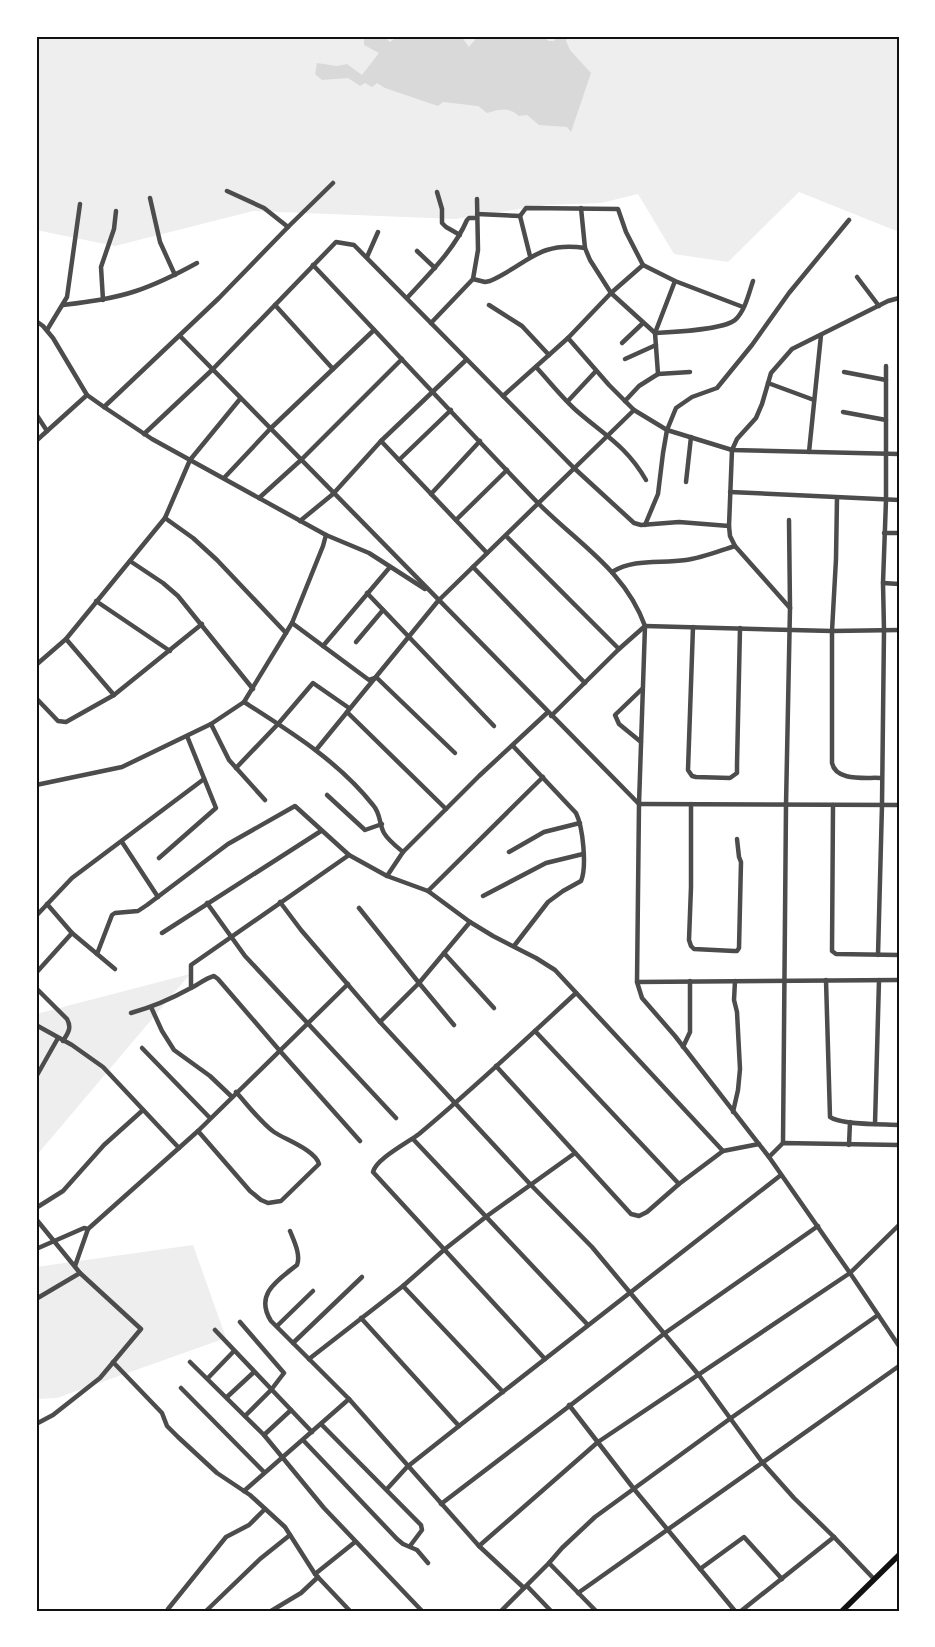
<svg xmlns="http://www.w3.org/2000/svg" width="935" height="1647" font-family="Spectral,serif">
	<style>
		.green { fill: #eee }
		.water { fill: #d9d9d9 }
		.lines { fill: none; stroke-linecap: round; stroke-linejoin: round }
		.minor { stroke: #4c4c4c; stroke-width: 4.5 }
		.secondary { stroke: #111; stroke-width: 5.5 }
		.neatline { fill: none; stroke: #111; stroke-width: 2 }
	</style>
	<rect width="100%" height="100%" fill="#fff"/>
	<g class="green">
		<path d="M36,36H899V232L799,192L728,262L674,254L638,194L601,203L546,205L455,219L253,211L115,246L36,230Z"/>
		<path d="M190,974L36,1156V1014Z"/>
		<path d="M193,1245L226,1338L57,1398L36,1399V1267Z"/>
	</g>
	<path class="water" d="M367,36H384L390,42L398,36H458L459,38L461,36L469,47L478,36H541L549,41H554L557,36H568L566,41L570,50L591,73L571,132L567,127L539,125L527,115L519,116C509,106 499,110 487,113L478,106L443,102L438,106L385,88L377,83L372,87L365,83L360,86L348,78L322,80L315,74L317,63L337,66L347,64L362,75L379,53L364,45V39Z"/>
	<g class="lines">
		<g class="minor">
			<path d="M227,191L264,208L288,227"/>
			<path d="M437,192L442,209V223L446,227L460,235"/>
			<path d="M150,198L160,242L175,275"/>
			<path d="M581,208L585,248"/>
			<path d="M477,214L520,216"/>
			<path d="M520,216L526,208L618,209L626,232L643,265L675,281L743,307"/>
			<path d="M520,216L530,256"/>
			<path d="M417,251L435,268"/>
			<path d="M367,257L378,232"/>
			<path d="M313,265C388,344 462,424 537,502C577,543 625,570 645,626L639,804L637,982L642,998L675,1036L769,1157L850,1273L899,1346"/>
			<path d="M857,277L879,306"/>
			<path d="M473,279L485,282L490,281C528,264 538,241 585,248L590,260L611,293L655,333C672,332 723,330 735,320C745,311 749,293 753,281"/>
			<path d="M407,298C429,274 454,250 467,220L469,218H477"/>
			<path d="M103,300L101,267L114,229L116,211"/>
			<path d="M63,305C87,302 112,299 136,291C157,284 177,274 197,263"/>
			<path d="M275,305L333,369"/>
			<path d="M489,305L522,326L549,355"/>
			<path d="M36,321L43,326L53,338L87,395L104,407L152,439L326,535L369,553L425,589"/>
			<path d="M431,323L473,279L478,250L477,199"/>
			<path d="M47,330L67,297L80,204"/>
			<path d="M180,336L639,804"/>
			<path d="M568,338L609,385L634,410L667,430L732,450L899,454"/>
			<path d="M622,343L643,323"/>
			<path d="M625,359L656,345"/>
			<path d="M536,367C550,382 563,399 578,412C606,436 627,447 646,480"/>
			<path d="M844,372L886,380"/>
			<path d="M658,374L690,372"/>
			<path d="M768,383L814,400"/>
			<path d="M503,396L568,338L611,293L643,265"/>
			<path d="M568,401L596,371"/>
			<path d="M625,401L639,386L658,374L655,333L675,281"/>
			<path d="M104,407L219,298L288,227L333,183"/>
			<path d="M843,412L886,420"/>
			<path d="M36,414L47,431"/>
			<path d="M144,434L212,370L336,242L354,245L574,468L634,523L641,525L679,522L729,526"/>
			<path d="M36,441L87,395"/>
			<path d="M381,441L487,553"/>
			<path d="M809,452L821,335"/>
			<path d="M399,460L451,410"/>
			<path d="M224,478L270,429L374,330"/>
			<path d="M686,482L691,437"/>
			<path d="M730,492L899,500"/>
			<path d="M431,494L480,441"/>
			<path d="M259,498L301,460L402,359"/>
			<path d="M837,498L836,559L832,631V763C836,782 866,777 881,778"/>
			<path d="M165,518L193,538L217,560L286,633"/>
			<path d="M456,520L507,470"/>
			<path d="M300,521L333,494L381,441L466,360"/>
			<path d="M645,525L658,494L663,453L667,430L676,408L692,397L717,388L752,345L789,293L849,220"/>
			<path d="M884,533H899"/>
			<path d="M506,536L619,649"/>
			<path d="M130,561L163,583L178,596L253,689"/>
			<path d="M473,567L585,683"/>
			<path d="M612,572C635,558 660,564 686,560C702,558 719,551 735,546"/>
			<path d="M883,583L899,584"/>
			<path d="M367,593L494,726"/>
			<path d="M96,601L170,651"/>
			<path d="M790,608L735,546L730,536L729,526L732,450L737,439L756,418L762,404L771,373L792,349L888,301L899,298"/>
			<path d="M292,623L369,680L375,678"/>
			<path d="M645,626L832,631L899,630"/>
			<path d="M693,627L688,770L692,776L696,777L730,778L737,773V765L740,628"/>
			<path d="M66,639L114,695"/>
			<path d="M356,642L383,610"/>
			<path d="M323,646L390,567"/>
			<path d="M36,665L66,639L165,518L190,460L240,399"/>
			<path d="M376,677L455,753"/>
			<path d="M36,698L58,721L66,722L114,695L202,624"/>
			<path d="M244,702C291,732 338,761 373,805C381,814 379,824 384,833C388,840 397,847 403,852"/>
			<path d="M347,712L446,809"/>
			<path d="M551,716L619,649L645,626"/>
			<path d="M211,724L229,760L265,800"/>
			<path d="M641,742L619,724L615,715L642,689"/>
			<path d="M513,746L576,813C583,827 587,867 581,881L563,891L548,902L514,946"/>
			<path d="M316,750L438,601L634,410"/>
			<path d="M236,768L278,724L313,683L349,708"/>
			<path d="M36,785L122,767L211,724L244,702L292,623L323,546L326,535"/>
			<path d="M327,795L365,830L382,824"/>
			<path d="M639,804L899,805"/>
			<path d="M691,804V887L689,940L691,946L694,949L734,951H737L739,948L741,862L739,857L737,839"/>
			<path d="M833,805L832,951L836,954L899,955"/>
			<path d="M122,842L158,897"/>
			<path d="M509,852L544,832L580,823"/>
			<path d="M159,858L216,808L187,736"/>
			<path d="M387,876L403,852L479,776L548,712"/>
			<path d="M428,891L543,777"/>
			<path d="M483,896L546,863L583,854"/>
			<path d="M280,902L301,930L380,1022L530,1184L592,1247L698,1374L762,1462L794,1498L834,1537L874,1579"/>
			<path d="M207,903L245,956L396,1118"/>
			<path d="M47,904L72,933L115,969"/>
			<path d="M359,908L419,983L454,1025"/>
			<path d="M36,916L72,878L204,779"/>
			<path d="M162,933L321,831"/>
			<path d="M444,953L494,1008"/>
			<path d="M97,954L112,915L115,913L138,911L147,905L228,844L295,806L349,855L387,876L428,891L470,922L493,936L536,958L555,970L723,1151"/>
			<path d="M878,955L882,805L884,630L883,583L886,500V366"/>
			<path d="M36,973L72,933"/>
			<path d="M826,980L830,1117C840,1125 884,1124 899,1125"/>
			<path d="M637,982L899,980"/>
			<path d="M36,988L67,1019C72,1028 68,1033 63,1041"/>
			<path d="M191,988V965L349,855"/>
			<path d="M151,1007L162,1031L174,1050L210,1076L231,1096"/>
			<path d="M131,1013C152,1007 171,999 189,989C198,985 204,979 214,976L218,979L280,1051L360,1141"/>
			<path d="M380,1022L419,983L470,922"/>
			<path d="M36,1025L72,1045L103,1067L179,1148"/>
			<path d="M535,1031L679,1184"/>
			<path d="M683,1047L690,1032V981"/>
			<path d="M142,1048L210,1118"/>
			<path d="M496,1066L631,1214L639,1216L647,1212L679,1184L723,1151L759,1144"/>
			<path d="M36,1077L58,1038"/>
			<path d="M733,1112L738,1090L740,1069L737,1012L734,1000L735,981"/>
			<path d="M875,1124L879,980"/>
			<path d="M198,1131L250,1191L261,1200L268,1203L281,1201L319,1164C315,1150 286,1140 274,1132C261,1123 247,1104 236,1092"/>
			<path d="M413,1139L587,1324"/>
			<path d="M783,1143L786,805L790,608L789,520"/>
			<path d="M849,1145L850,1122"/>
			<path d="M769,1157L783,1143L899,1145"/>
			<path d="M36,1208L63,1191L104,1145L143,1110"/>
			<path d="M36,1219L80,1273L141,1329L100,1378L53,1415L36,1424"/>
			<path d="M290,1231C294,1241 301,1255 297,1265C278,1280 254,1294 271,1321L349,1399L479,1546L524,1588"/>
			<path d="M36,1249L84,1228L88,1229L198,1131L348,984"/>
			<path d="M75,1266L88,1229"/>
			<path d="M403,1286L503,1392"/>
			<path d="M36,1299L80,1273"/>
			<path d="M361,1318L459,1426"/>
			<path d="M240,1322L284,1373L271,1390L245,1416"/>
			<path d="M277,1326L313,1291"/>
			<path d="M215,1330L312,1432"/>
			<path d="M293,1343L362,1277"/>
			<path d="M309,1359L403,1286L445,1249L487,1216L575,1153"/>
			<path d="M545,1359L373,1172C376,1159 407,1143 419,1134C473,1089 524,1041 576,993"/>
			<path d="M113,1362L162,1413L167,1426L178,1437L217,1473L250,1495L285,1527L315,1574L350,1611"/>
			<path d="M190,1362L264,1435L324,1508L422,1611"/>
			<path d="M208,1378L234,1351"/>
			<path d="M181,1388L264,1472"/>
			<path d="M227,1397L254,1372"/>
			<path d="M569,1405L634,1489L735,1611"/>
			<path d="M321,1424L421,1525L422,1530L410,1546"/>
			<path d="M264,1435L291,1410"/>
			<path d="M303,1440L397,1539L403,1544L417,1550L428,1563"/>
			<path d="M387,1489L407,1467L459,1426L781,1175"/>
			<path d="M244,1491L349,1399"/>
			<path d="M441,1504L665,1333L818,1226"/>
			<path d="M479,1546L598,1442L850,1273L899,1225"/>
			<path d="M549,1563L596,1611"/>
			<path d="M700,1569L744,1537L782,1579"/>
			<path d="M315,1574L355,1542"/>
			<path d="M527,1586L551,1611"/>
			<path d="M578,1593L899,1366"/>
			<path d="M168,1609L226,1537L249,1525L265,1509"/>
			<path d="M206,1611L260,1559L290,1535"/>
			<path d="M271,1611L301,1593L318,1577"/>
			<path d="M501,1611L549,1563L562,1548L595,1517L731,1418L878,1315"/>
			<path d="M741,1611L834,1537"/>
		</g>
		<path class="secondary" d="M842,1611L899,1555"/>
	</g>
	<rect width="935" height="1647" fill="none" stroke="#ffffff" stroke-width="75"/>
	<rect x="38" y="38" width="860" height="1572" class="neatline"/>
</svg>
